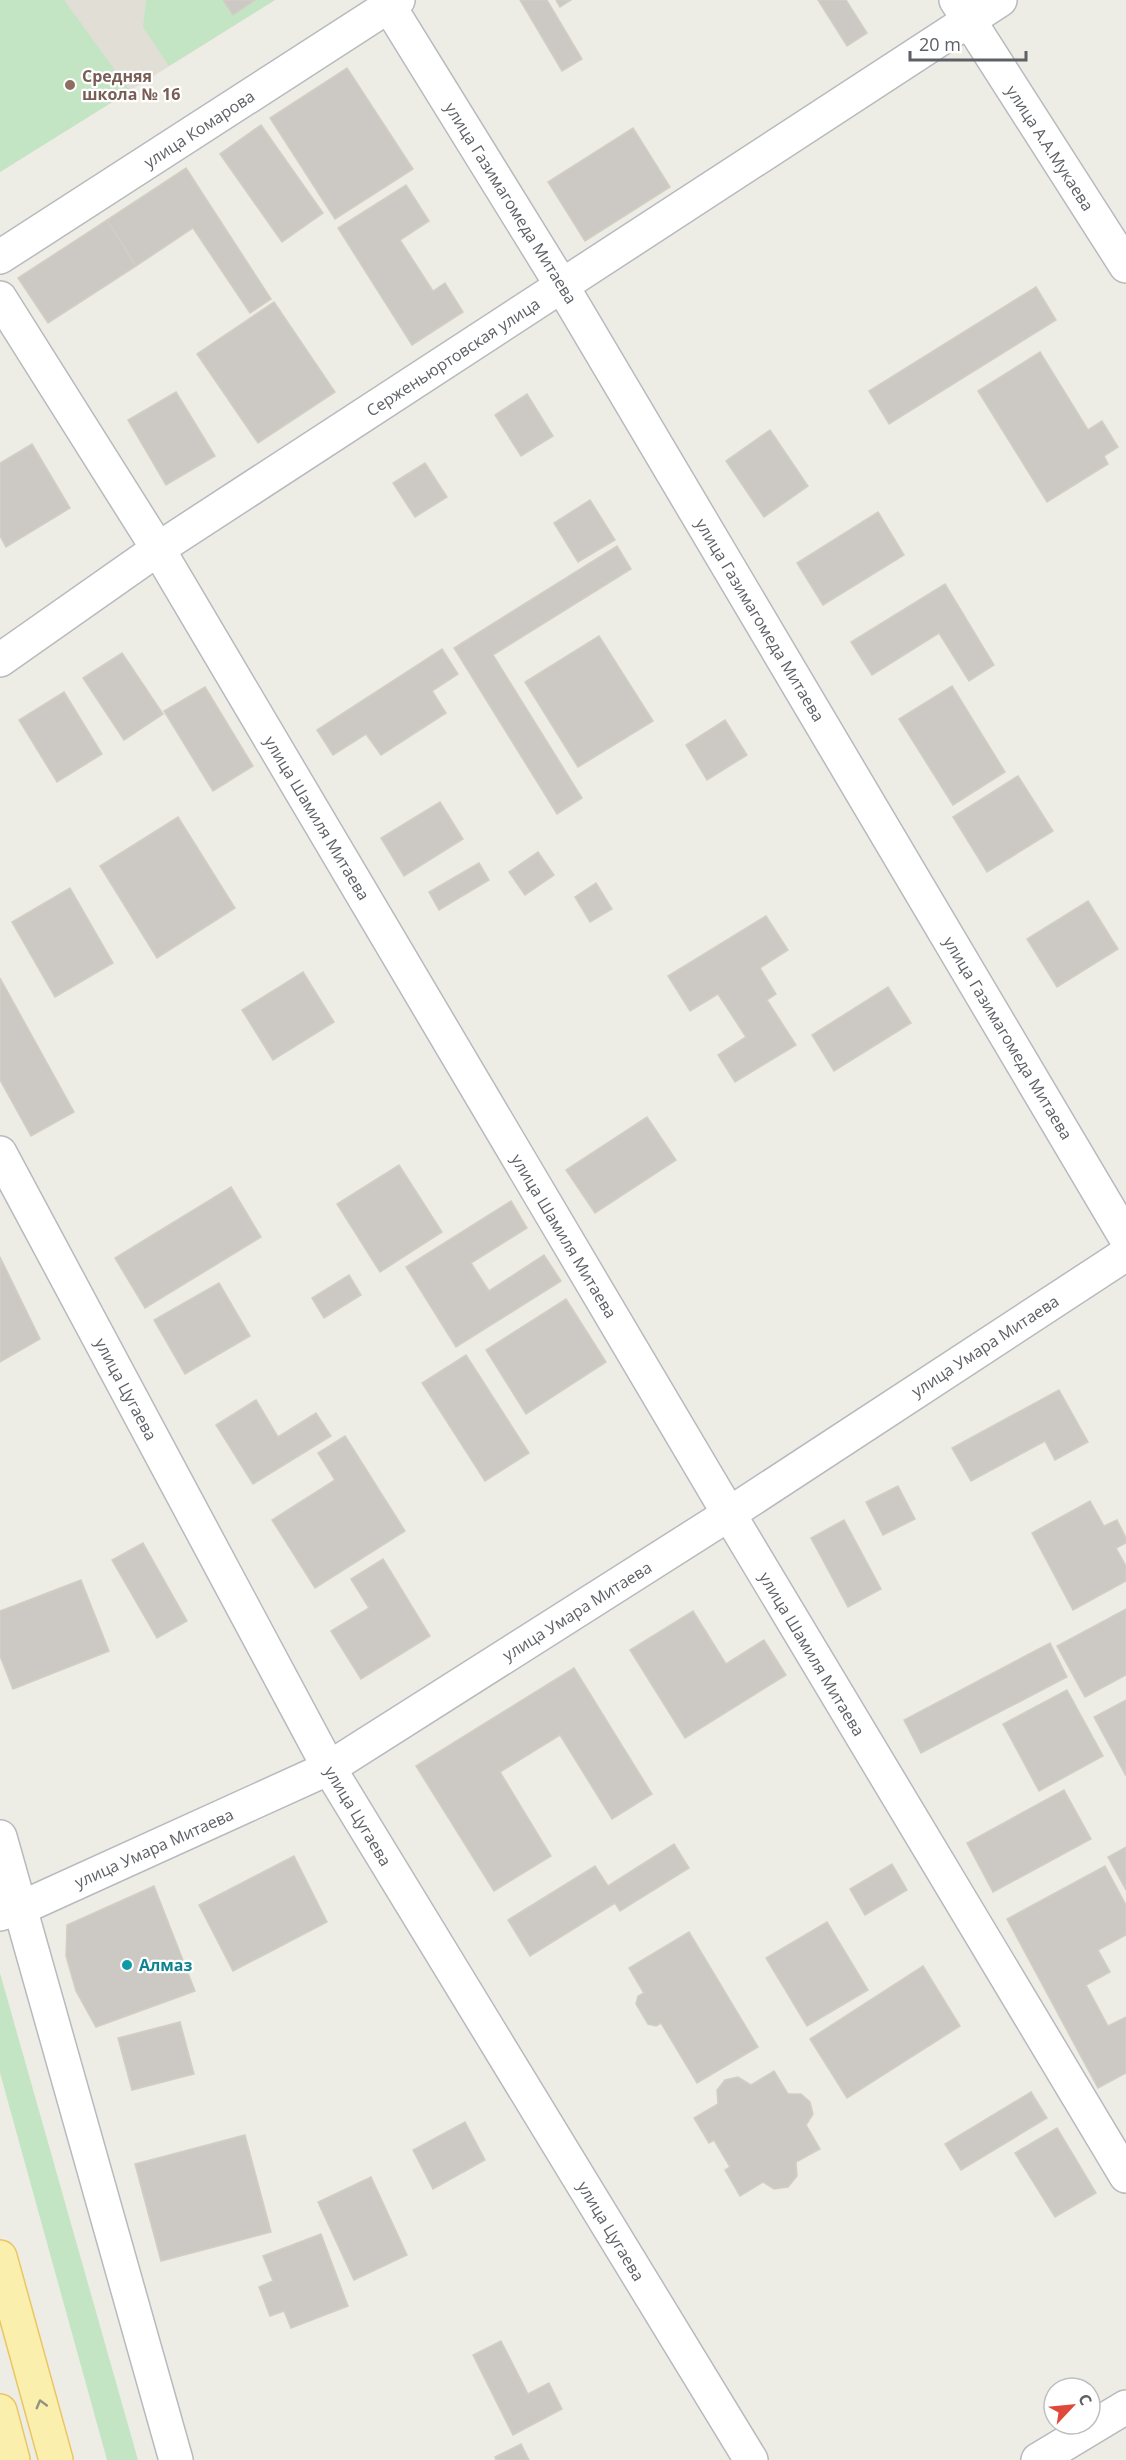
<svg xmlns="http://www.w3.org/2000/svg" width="1126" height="2460" font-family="'Open Sans',sans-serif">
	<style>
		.education { fill: #e1ded6 }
		.green { fill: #c3e5c4 }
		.building { fill: #ccc9c4; stroke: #d3cec4; stroke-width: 1.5 }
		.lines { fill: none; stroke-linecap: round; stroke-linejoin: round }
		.street-casing { stroke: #b7babe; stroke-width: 36 }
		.primary-casing { stroke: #eac663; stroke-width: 36 }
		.street { stroke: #fff; stroke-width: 33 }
		.primary { stroke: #fbefae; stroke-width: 33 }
		.oneway { stroke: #94927f }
		.education-dot { fill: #8d6e63; stroke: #fff; stroke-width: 2 }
		.culture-dot { fill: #0f9aa8; stroke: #fff; stroke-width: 2 }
		.labels { text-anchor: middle; stroke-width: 4.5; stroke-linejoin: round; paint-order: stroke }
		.education-label { font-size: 16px; font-weight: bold; fill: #785e54; stroke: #fff; text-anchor: start }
		.street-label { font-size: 16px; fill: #5d6065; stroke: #fff }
		.culture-label { font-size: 16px; font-weight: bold; fill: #0d838f; stroke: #fff; text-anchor: start }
	</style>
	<rect width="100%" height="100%" fill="#eeede5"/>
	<path class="education" d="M0,0H275L0,172Z"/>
	<g class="green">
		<path d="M0,0H64L130,91L0,172Z"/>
		<path d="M146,0H275L169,66L143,27Z"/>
		<path d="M0,1973L138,2460H107L0,2073Z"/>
	</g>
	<g class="building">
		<path d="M223,0H255L233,15Z"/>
		<path d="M520,0H547L582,59L562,71Z"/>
		<path d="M556,0H571L560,7Z"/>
		<path d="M818,0H846L867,33L847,46Z"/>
		<path d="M347,68L413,169L335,219L270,118Z"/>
		<path d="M261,125L323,213L282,242L220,154Z"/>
		<path d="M633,128L670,187L585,241L548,182Z"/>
		<path d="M186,168L271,299L250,313L193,228L136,266L107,220Z"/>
		<path d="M406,185L429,221L400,240L433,291L445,283L463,312L412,345L338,228Z"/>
		<path d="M107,220L136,266L48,323L18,278Z"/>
		<path d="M1036,287L1056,320L889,424L869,391Z"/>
		<path d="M274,302L335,392L258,443L197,354Z"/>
		<path d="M1040,352L1088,430L1102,421L1118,447L1104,456L1108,464L1047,502L978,391Z"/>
		<path d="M176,392L215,456L166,485L128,420Z"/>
		<path d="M527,394L553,436L521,456L495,415Z"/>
		<path d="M770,430L808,486L764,517L726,461Z"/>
		<path d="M32,444L70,508L6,547L0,536V463Z"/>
		<path d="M425,463L447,497L415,517L393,483Z"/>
		<path d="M590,500L615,540L578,562L554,523Z"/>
		<path d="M878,512L904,555L823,605L797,563Z"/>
		<path d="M617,546L631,569L493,655L582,798L557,814L454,648Z"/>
		<path d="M945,584L994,665L969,681L939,633L872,675L851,642Z"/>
		<path d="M599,636L653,721L578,767L525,682Z"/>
		<path d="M442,649L458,674L432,691L446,713L381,755L366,734L333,755L317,730Z"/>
		<path d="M122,653L163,714L124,740L83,678Z"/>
		<path d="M952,686L1005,772L953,805L899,719Z"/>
		<path d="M205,687L253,766L213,791L164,711Z"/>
		<path d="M64,692L102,754L57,782L19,720Z"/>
		<path d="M725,720L747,755L707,780L686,745Z"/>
		<path d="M1018,776L1053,831L987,872L953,817Z"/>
		<path d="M440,802L463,839L404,876L381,838Z"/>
		<path d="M178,817L235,908L157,958L100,866Z"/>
		<path d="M538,852L554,875L525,895L509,872Z"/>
		<path d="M479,863L489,880L439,910L429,892Z"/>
		<path d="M596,883L612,909L590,922L575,897Z"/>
		<path d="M70,888L113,963L55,997L12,922Z"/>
		<path d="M1088,901L1118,949L1057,987L1027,939Z"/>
		<path d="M766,916L788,950L760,968L776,994L767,1000L796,1045L735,1082L718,1055L746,1037L718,994L690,1011L668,976Z"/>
		<path d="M303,972L334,1022L273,1060L242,1010Z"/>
		<path d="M0,978L74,1112L31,1136L0,1080Z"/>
		<path d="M888,987L911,1023L834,1071L812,1035Z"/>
		<path d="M647,1117L676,1160L595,1213L566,1170Z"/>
		<path d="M399,1165L442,1232L380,1272L337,1204Z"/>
		<path d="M231,1187L261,1237L145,1308L115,1258Z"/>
		<path d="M511,1201L527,1228L471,1263L489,1291L544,1255L561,1281L456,1347L406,1267Z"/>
		<path d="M0,1257L40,1339L0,1362Z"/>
		<path d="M349,1275L361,1295L324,1318L312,1298Z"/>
		<path d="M219,1283L250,1336L185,1374L154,1320Z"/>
		<path d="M566,1299L606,1362L526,1414L486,1350Z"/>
		<path d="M466,1355L529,1453L485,1481L422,1383Z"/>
		<path d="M1059,1390L1088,1442L1055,1460L1045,1441L971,1481L952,1448Z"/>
		<path d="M256,1400L278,1437L316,1413L331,1436L253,1484L216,1425Z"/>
		<path d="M345,1436L405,1531L315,1588L272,1520L335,1480L318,1453Z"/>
		<path d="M898,1486L915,1519L883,1535L866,1502Z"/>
		<path d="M1090,1501L1104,1526L1117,1520L1126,1538V1543L1116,1548L1126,1566V1581L1073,1610L1032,1533Z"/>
		<path d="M844,1520L881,1589L848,1607L811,1538Z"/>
		<path d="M143,1543L187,1621L157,1638L112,1560Z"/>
		<path d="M383,1559L430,1636L361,1679L331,1631L369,1608L351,1579Z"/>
		<path d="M81,1580L109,1651L13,1689L0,1656V1611Z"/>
		<path d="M1126,1609V1675L1085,1697L1057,1646Z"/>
		<path d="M693,1611L726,1664L764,1640L786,1675L685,1738L630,1650Z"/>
		<path d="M1050,1643L1067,1677L921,1753L904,1720Z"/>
		<path d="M574,1668L652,1794L612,1819L560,1735L500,1772L551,1856L494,1891L416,1766Z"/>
		<path d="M1067,1690L1103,1756L1039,1791L1003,1724Z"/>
		<path d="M1126,1700V1776L1094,1717Z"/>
		<path d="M1064,1790L1091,1839L993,1892L967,1843Z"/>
		<path d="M674,1844L689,1868L620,1911L615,1903L530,1956L508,1920L595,1866L608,1886Z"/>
		<path d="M1126,1847V1890L1108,1857Z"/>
		<path d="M294,1856L327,1922L233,1971L199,1905Z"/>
		<path d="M892,1864L907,1890L865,1915L850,1889Z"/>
		<path d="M1105,1866L1126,1905V1935L1098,1950L1110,1972L1086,1985L1108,2026L1126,2017V2073L1098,2088L1007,1919Z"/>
		<path d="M154,1886L195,1991L96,2027L76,1991L66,1956L67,1925Z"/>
		<path d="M827,1922L868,1990L807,2026L766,1958Z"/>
		<path d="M689,1932L758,2047L697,2083L661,2023L656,2026L648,2024L636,2004L638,1996L644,1993L629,1968Z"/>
		<path d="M923,1966L960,2026L847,2098L810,2039Z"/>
		<path d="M180,2022L194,2074L132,2090L118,2038Z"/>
		<path d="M774,2071L788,2094H801L810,2102L813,2114L806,2125L820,2149L796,2162L797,2176L788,2187L774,2189L763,2182L740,2196L725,2170L730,2167L714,2140L709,2143L694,2118L718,2104L717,2090L725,2080L738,2077L751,2085Z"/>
		<path d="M1031,2092L1047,2118L961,2170L945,2144Z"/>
		<path d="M465,2122L485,2160L433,2189L413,2150Z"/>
		<path d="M1057,2128L1096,2193L1055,2217L1015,2153Z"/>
		<path d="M245,2135L271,2232L161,2261L135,2164Z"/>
		<path d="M371,2177L407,2255L354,2280L318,2202Z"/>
		<path d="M321,2234L348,2306L291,2328L284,2311L270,2316L259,2287L273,2281L263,2256Z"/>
		<path d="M501,2341L528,2394L549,2383L562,2409L513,2435L473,2355Z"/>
		<path d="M521,2444L529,2460H496L495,2457Z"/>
	</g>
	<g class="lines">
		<g class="street-casing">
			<g id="street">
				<path d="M956,0L1126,266"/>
				<path d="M389,6L562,286L1126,1238"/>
				<path d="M0,257L398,0"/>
				<path d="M0,298L158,549L729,1514L1126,2176"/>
				<path d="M0,660L158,549L1000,0"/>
				<path d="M0,1153L329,1768L751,2460"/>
				<path d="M0,1837L176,2460"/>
				<path d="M0,1914L21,1908L329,1768L729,1514L1126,1254"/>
				<path d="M1038,2460L1126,2407"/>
			</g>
		</g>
		<g class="primary-casing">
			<g id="primary">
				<path d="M0,2257L56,2460"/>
				<path d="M0,2411L13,2460"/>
			</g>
		</g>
		<use href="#street" class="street"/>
		<use href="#primary" class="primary"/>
	</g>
	<defs><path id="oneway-chevron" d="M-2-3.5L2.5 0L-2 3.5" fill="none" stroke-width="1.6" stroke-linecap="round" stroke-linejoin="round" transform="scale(1.5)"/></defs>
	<use class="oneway" href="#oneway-chevron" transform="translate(41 2404) rotate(-105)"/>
	<circle class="education-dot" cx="70" cy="85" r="6"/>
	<circle class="culture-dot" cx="127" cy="1965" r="6"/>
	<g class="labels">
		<g class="education-label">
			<text x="82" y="82">Средняя<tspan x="82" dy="18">школа № 16</tspan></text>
		</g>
		<g class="street-label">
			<text transform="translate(199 129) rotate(-33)" y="6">улица Комарова</text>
			<text transform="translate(1050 148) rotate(57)" y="6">улица А.А.Мукаева</text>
			<text transform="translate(511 203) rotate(58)" y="6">улица Газимагомеда Митаева</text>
			<text transform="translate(453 357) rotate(-33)" y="6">Серженьюртовская улица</text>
			<text transform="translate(760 620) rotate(59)" y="6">улица Газимагомеда Митаева</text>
			<text transform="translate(317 818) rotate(59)" y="6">улица Шамиля Митаева</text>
			<text transform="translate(1008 1038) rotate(59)" y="6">улица Газимагомеда Митаева</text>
			<text transform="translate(564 1236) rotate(59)" y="6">улица Шамиля Митаева</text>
			<text transform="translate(985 1346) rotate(-33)" y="6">улица Умара Митаева</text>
			<text transform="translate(126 1389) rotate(62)" y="6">улица Цугаева</text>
			<text transform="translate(577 1611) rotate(-32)" y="6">улица Умара Митаева</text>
			<text transform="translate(812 1654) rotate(59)" y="6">улица Шамиля Митаева</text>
			<text transform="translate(358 1816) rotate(59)" y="6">улица Цугаева</text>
			<text transform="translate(154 1848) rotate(-24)" y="6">улица Умара Митаева</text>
			<text transform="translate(611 2231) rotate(59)" y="6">улица Цугаева</text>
		</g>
		<g class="culture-label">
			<text x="139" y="1971">Алмаз</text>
		</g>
	</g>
	<g transform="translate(1072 2406) rotate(64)"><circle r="28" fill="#ffffff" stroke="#bebfc1" stroke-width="1.5"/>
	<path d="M0-4.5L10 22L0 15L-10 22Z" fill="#e0493a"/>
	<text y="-9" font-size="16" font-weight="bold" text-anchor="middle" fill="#5d6065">С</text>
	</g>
	<path d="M910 51v9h116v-9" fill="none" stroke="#5d6065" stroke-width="3"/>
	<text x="919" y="51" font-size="18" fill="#5d6065" stroke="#ffffff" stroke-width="4.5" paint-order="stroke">20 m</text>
</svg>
